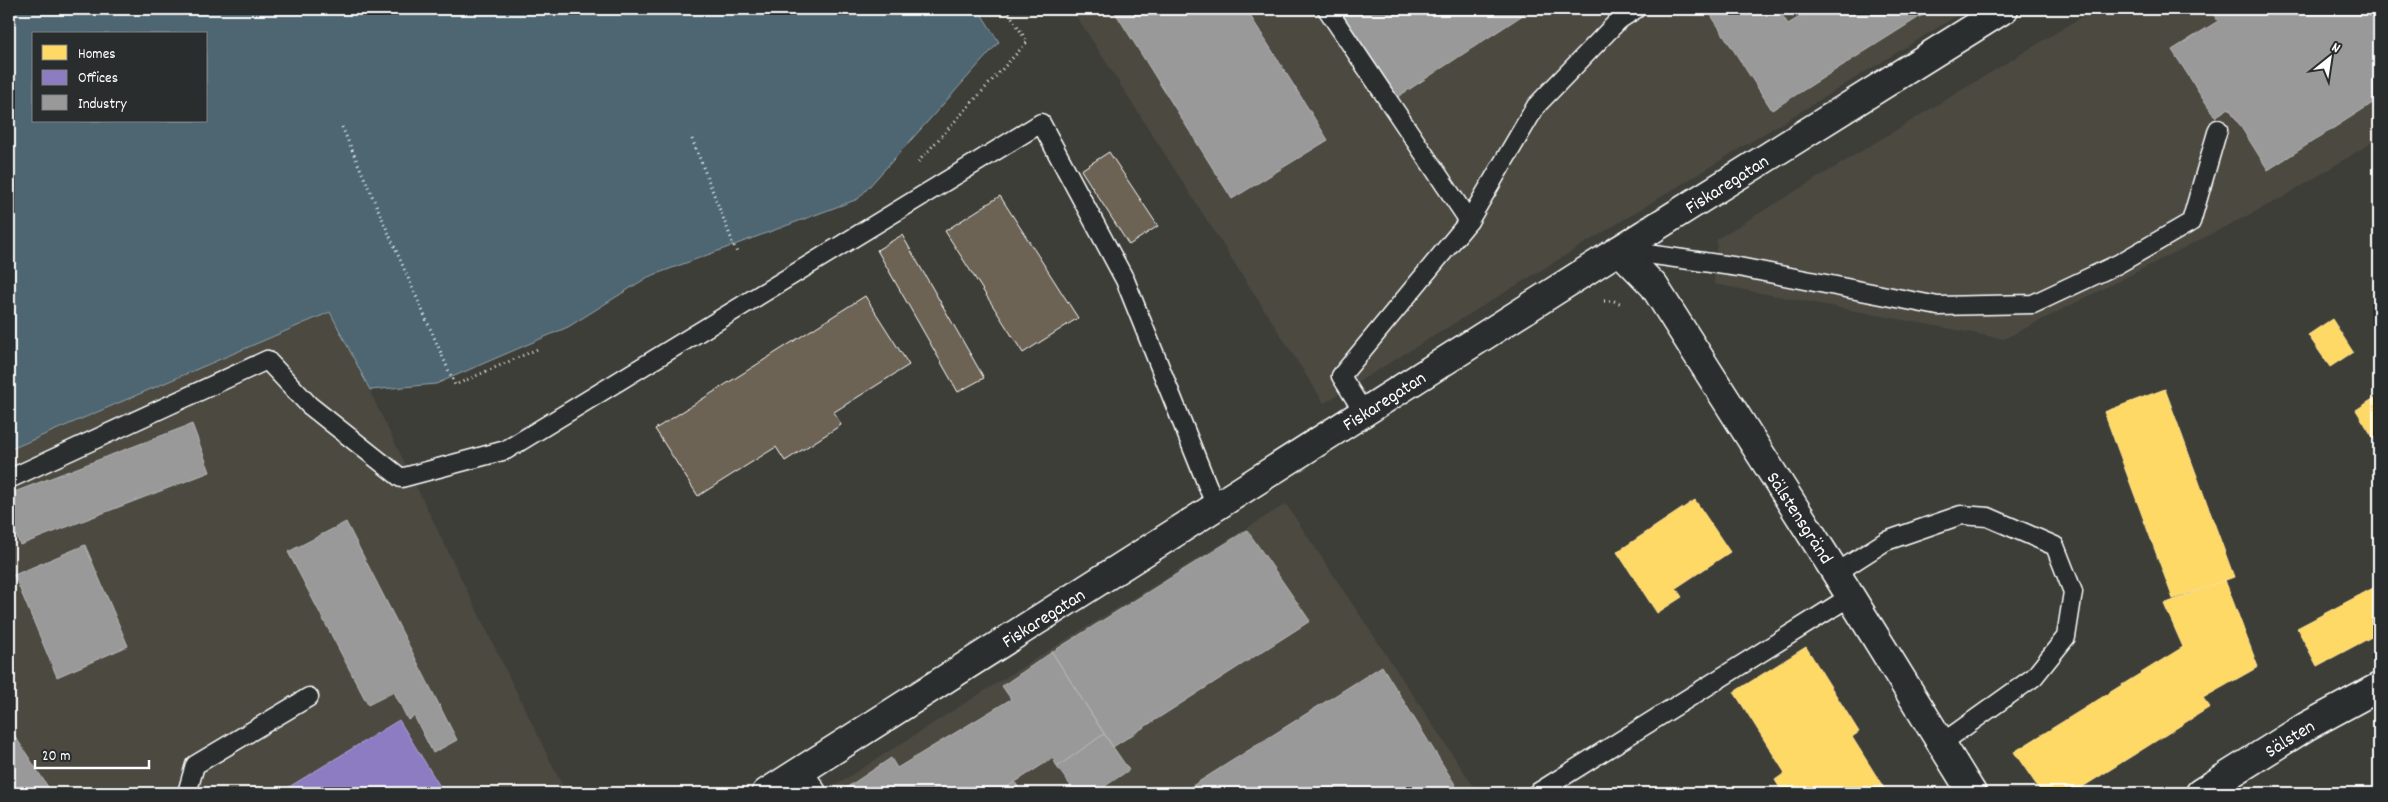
<svg xmlns="http://www.w3.org/2000/svg" width="2388" height="802" font-family="Dekko,sans-serif">
	<style>
		.built { fill: #4c4941 }
		.water { fill: #4d6672; stroke: #94a3aa; fill-rule: evenodd }
		.homes { fill: #ffd966; stroke: #ffe494 }
		.offices { fill: #8e7cc3; stroke: #b0a3d5 }
		.industry { fill: #999; stroke: #b8b8b8 }
		.building { fill: #6c6454; stroke: #fff }
		.lines { fill: none; stroke-linecap: round; stroke-linejoin: round }
		.service-casing { stroke: #fff; stroke-width: 21 }
		.minor-casing { stroke: #fff; stroke-width: 31 }
		.tertiary-casing { stroke: #fff; stroke-width: 31 }
		.path { stroke: #fff; stroke-width: 3; stroke-dasharray: 1 4; stroke-linecap: butt }
		.service { stroke: #2a2d2e; stroke-width: 18 }
		.minor { stroke: #2a2d2e; stroke-width: 28 }
		.tertiary { stroke: #2a2d2e; stroke-width: 28 }
		.labels { text-anchor: middle; stroke-width: 5; stroke-linejoin: round; paint-order: stroke }
		.street-label { font-size: 19px; fill: #fff; stroke: #2a2d2e }
	</style>
	<rect width="100%" height="100%" fill="#3e3e39"/>
	<filter id="ink" filterUnits="userSpaceOnUse"><feTurbulence type="fractalNoise" baseFrequency=".02" numOctaves="2"/><feDisplacementMap in="SourceGraphic" scale="10" xChannelSelector="R" yChannelSelector="G"/><feConvolveMatrix kernelMatrix="1 2 1 2 8 2 1 2 1" color-interpolation-filters="sRGB"/></filter>
	<g filter="url(#ink)">
		<g class="built">
			<path d="M1072,9H1968L1324,403Z"/>
			<path d="M2095,9H2379V138L2284,197L2004,339L1714,284L1717,239Z"/>
			<path d="M331,312L562,785L548,793H9V450Z"/>
			<path d="M1286,504L1474,787L1464,793H823L1051,649Z"/>
		</g>
		<path class="water" d="M9,9H978L999,42L858,199L648,277L568,327L436,384L370,390L330,312L9,450ZM34,34H206V121H34Z"/>
		<g class="homes">
			<path d="M2332,319L2353,352L2330,367L2308,335Z"/>
			<path d="M2165,389L2234,577L2173,599L2104,412Z"/>
			<path d="M2379,395V447L2356,410Z"/>
			<path d="M1695,500L1730,552L1676,588L1682,597L1657,613L1617,552Z"/>
			<path d="M2225,580L2258,667L2203,698L2210,707L2073,793H2042L2014,752L2183,647L2164,604Z"/>
			<path d="M2379,585V633L2317,666L2297,628Z"/>
			<path d="M1806,647L1859,732L1852,737L1887,793H1783L1775,780L1785,773L1734,692Z"/>
		</g>
		<path class="offices" d="M399,720L444,793H279Z"/>
		<g class="industry">
			<path d="M1113,9H1246L1328,140L1232,199Z"/>
			<path d="M1337,9H1532L1396,98Z"/>
			<path d="M1707,9H1778L1788,24L1813,9H1932L1772,110Z"/>
			<path d="M2210,9H2379V99L2268,170L2229,108L2215,117L2172,50L2218,21Z"/>
			<path d="M192,424L210,472L20,545L9,516V494Z"/>
			<path d="M346,522L457,740L433,753L414,716L408,720L394,692L368,705L288,552Z"/>
			<path d="M1247,530L1310,621L1113,747L1052,652Z"/>
			<path d="M85,545L128,646L57,677L14,575Z"/>
			<path d="M1052,652L1104,734L1057,767L1053,758L998,793H850L846,788L891,758L897,768L1011,699L1002,686Z"/>
			<path d="M1382,666L1456,786L1445,793H1181Z"/>
			<path d="M9,727L52,793H9Z"/>
			<path d="M1104,734L1129,770L1095,793H1076L1057,767Z"/>
			<path d="M1015,782L1022,793H998Z"/>
		</g>
		<g class="building">
			<path d="M1109,152L1158,226L1129,245L1081,170Z"/>
			<path d="M1000,196L1078,318L1023,353L945,231Z"/>
			<path d="M902,235L984,378L958,392L877,250Z"/>
			<path d="M865,296L909,365L834,412L841,425L785,461L776,447L698,496L655,429Z"/>
		</g>
		<g class="lines">
			<g class="service-casing">
				<g id="service">
					<path d="M1327,9L1469,221"/>
					<path d="M1619,250L1739,267L1938,306L2033,304L2118,264L2191,222L2218,129"/>
					<path d="M1364,413L1341,376L1469,221L1536,106L1619,20L1636,9"/>
					<path d="M9,479L267,360L309,405L401,478L506,450L1041,123L1125,280L1216,507"/>
					<path d="M1836,573L1886,541L1961,515L1988,517L2055,546L2073,592L2066,637L2034,677L1942,743"/>
					<path d="M187,793L195,765L309,697"/>
					<path d="M1537,793L1851,596"/>
				</g>
			</g>
			<g class="minor-casing">
				<g id="minor">
					<path d="M799,773L812,793"/>
					<path id="s1" d="M1972,793L1836,573L1654,286L1619,250L2004,9"/>
					<path id="s2" d="M2200,793L2307,726L2379,687"/>
				</g>
			</g>
			<g class="tertiary-casing">
				<g id="tertiary">
					<path id="s3" d="M766,793L1619,250"/>
				</g>
			</g>
			<g class="path">
				<path d="M342,127L455,385L540,348"/>
				<path d="M692,139L737,253"/>
				<path d="M918,162L1027,42L1007,9"/>
				<path d="M1604,301H1614L1622,304"/>
			</g>
			<use href="#service" class="service"/>
			<use href="#minor" class="minor"/>
			<use href="#tertiary" class="tertiary"/>
		</g>
	</g>
	<g class="labels">
		<g class="street-label">
			<text dy="7" stroke="none"><textPath href="#s1" startOffset="775">Fiskaregatan</textPath></text>
			<text dy="7" stroke="none"><textPath href="#s3" startOffset="732">Fiskaregatan</textPath></text>
			<text transform="translate(1801 517) rotate(57)" y="7">Sälstensgränd</text>
			<text dy="7" stroke="none"><textPath href="#s3" startOffset="328">Fiskaregatan</textPath></text>
			<text dy="7" stroke="none"><textPath href="#s2" startOffset="105">Sälsten</textPath></text>
		</g>
	</g>
	<rect width="2388" height="802" fill="none" stroke="#2a2d2e" stroke-width="30"/>
	<rect x="15" y="15" width="2358" height="772" fill="none" stroke="#fff" stroke-width="2" filter="url(#ink)"/>
	<rect x="32" y="32" width="175" height="90" fill="#2a2d2e" stroke="#7f8182"/>
	<rect x="42" y="45" width="25" height="15" fill="#ffd966" stroke="#7f8182"/>
	<text x="78" y="58" font-size="15" fill="#ffffff">Homes</text>
	<rect x="42" y="70" width="25" height="15" fill="#8e7cc3" stroke="#7f8182"/>
	<text x="78" y="82" font-size="15" fill="#ffffff">Offices</text>
	<rect x="42" y="95" width="25" height="15" fill="#999999" stroke="#7f8182"/>
	<text x="78" y="108" font-size="15" fill="#ffffff">Industry</text>
	<g transform="translate(2330 58) rotate(30)" stroke="#2a2d2e" stroke-width="4" paint-order="stroke">
	<path d="M0-4L9 19L0 12L-9 19Z" fill="#ffffff"/>
	<text y="-8" font-size="14" font-weight="bold" text-anchor="middle" fill="#ffffff">N</text>
	</g>
	<path d="M35 760v8h114v-8" fill="none" stroke="#ffffff" stroke-width="2.5"/>
	<text x="42" y="760" font-size="15" fill="#ffffff" stroke="#2a2d2e" stroke-width="4" paint-order="stroke">20 m</text>
</svg>
